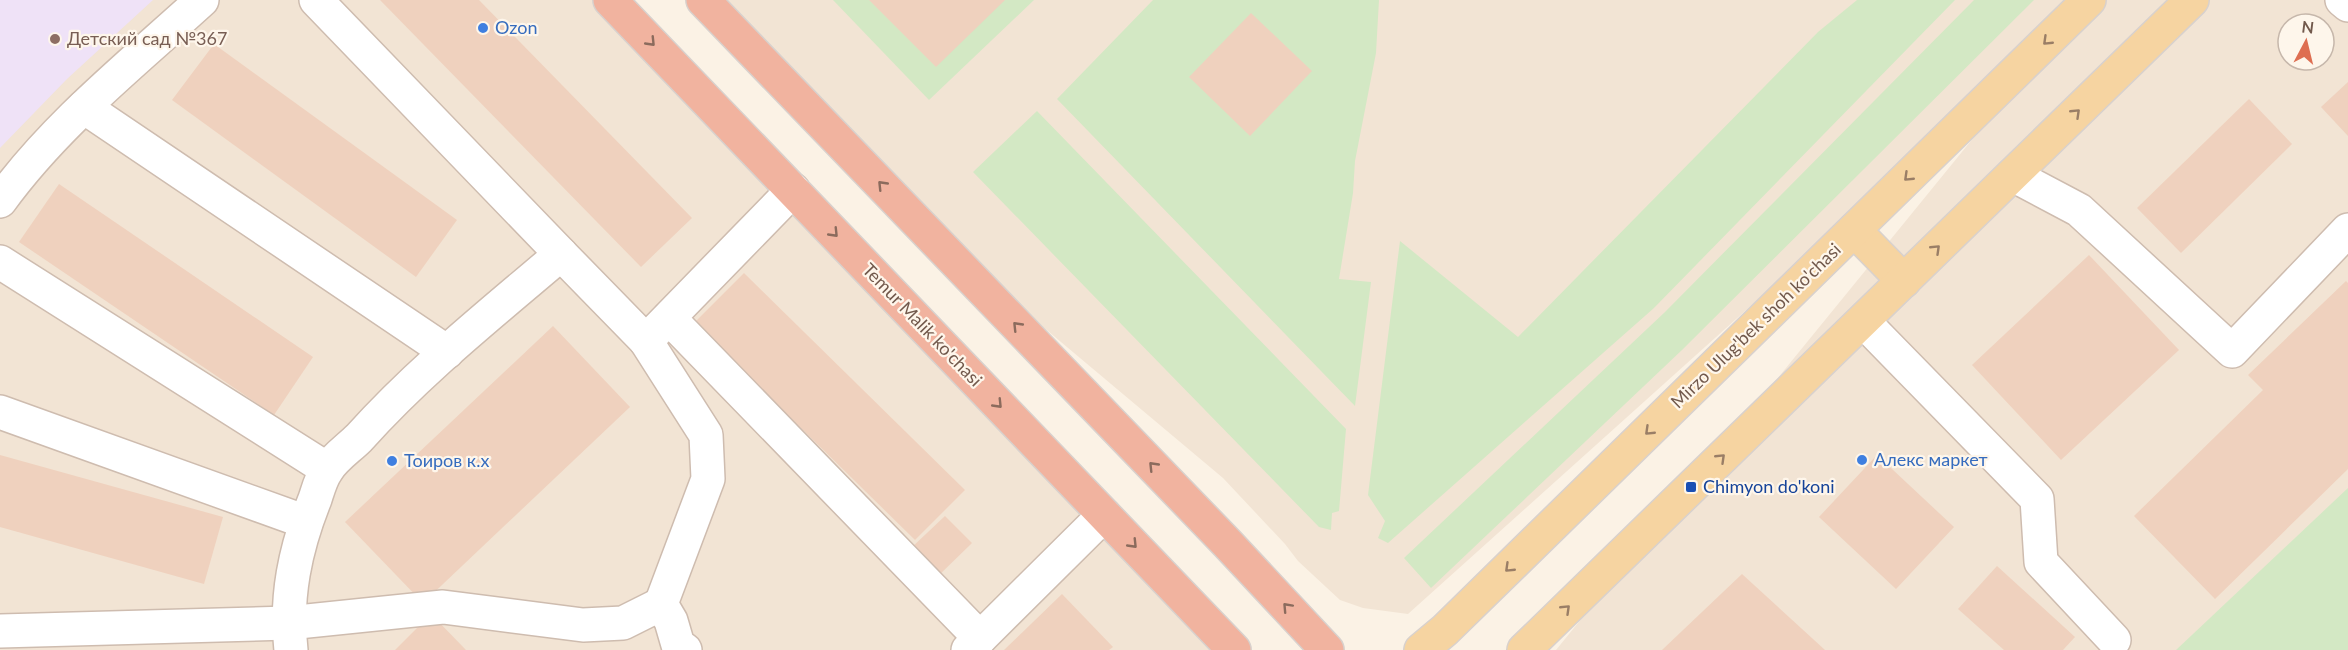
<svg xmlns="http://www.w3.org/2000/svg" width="2348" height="650" font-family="Lato,sans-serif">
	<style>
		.residential { fill: #f2e4d4; fill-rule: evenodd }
		.education { fill: #efe2f7 }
		.green { fill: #d3e8c4 }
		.building { fill: #efd1be }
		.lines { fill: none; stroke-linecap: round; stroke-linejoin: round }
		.minor-casing { stroke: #cebcaf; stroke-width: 36 }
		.major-casing { stroke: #d8d1cd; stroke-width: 36 }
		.highway-casing { stroke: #d8d1cd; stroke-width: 36 }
		.minor { stroke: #fff; stroke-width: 33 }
		.major { stroke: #f6d4a1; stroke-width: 33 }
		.highway { stroke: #f1b39f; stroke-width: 33 }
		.oneway { stroke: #9a7e66 }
		.oneway2 { stroke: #8b6b5d }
		.shop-dot { fill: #3f7fe0; stroke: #fef6eb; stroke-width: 2 }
		.education-dot { fill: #8d6e63; stroke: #fef6eb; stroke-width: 2 }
		.transit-dot { fill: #1a4fb4; stroke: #fef6eb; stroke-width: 2 }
		.labels { text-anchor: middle; stroke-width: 4.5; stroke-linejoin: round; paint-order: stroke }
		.shop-label { font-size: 18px; fill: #366cbe; stroke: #fef6eb; text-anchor: start }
		.education-label { font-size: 18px; fill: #785e54; stroke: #fef6eb; text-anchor: start }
		.street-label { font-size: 18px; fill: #72594c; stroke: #fef6eb }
		.transit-label { font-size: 18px; fill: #164399; stroke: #fef6eb; text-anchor: start }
	</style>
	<rect width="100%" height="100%" fill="#fbf2e5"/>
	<g class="residential">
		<path d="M0,0H610L1234,650H0Z"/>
		<path d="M703,0H2348V650H1556L2072,17L1408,614L1363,608L1340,600L1298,561L1285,544L1223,478L912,217ZM2288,24H2324V60H2288Z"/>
	</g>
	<path class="education" d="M0,0H153L67,79L0,148Z"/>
	<g class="green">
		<path d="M833,0H1034L929,100Z"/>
		<path d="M1153,0H1379L1376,53L1355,161L1353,193L1339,279L1371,282L1355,406L1057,99Z"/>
		<path d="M1857,0H1955L1654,308L1388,543L1378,538L1385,521L1368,495L1400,241L1518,337L1818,32Z"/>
		<path d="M1974,0H2034L1682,350L1431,588L1404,558L1665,312Z"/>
		<path d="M1037,111L1346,429L1339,511L1332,513L1331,530L1319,527L973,172Z"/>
		<path d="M2348,488V650H2176Z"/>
	</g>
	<g class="building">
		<path d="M380,0H479L692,218L641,267Z"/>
		<path d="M869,0H1005L936,67Z"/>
		<path d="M1251,13L1312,71L1250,136L1189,77Z"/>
		<path d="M214,44L457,220L416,277L172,100Z"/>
		<path d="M2348,82V136L2321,107Z"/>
		<path d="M2249,99L2292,144L2181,253L2137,208Z"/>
		<path d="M59,184L313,357L274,415L19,242Z"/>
		<path d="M2089,255L2179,350L2061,460L1972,365Z"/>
		<path d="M744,273L965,490L915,540L694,323Z"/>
		<path d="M2346,281L2348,283V469L2215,599L2134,516L2263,390L2248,375Z"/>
		<path d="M553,326L630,407L423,603L345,522Z"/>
		<path d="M0,455L223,517L204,584L0,527Z"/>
		<path d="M1877,455L1954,527L1896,589L1819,517Z"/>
		<path d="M945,516L972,543L936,578L909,550Z"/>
		<path d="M1997,566L2075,637L2063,650H2004L1958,609Z"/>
		<path d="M1742,574L1825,650H1662Z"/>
		<path d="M1062,594L1113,647L1109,650H1004Z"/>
		<path d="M431,614L466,650H395Z"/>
	</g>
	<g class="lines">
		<g class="minor-casing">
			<g id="minor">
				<path d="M2342,0L2348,5"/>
				<path d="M84,107L447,352"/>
				<path d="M2013,175L2079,210L2232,351L2348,230"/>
				<path d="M0,201C56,124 132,64 202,0"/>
				<path d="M561,254L646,341L793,190"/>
				<path d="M0,262L327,469"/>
				<path d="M669,318L980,638"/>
				<path d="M1863,321L2037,499L2041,562L2114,640"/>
				<path d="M646,341L706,435L708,479L661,604"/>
				<path d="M0,412L306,522"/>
				<path d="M0,631L288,623L443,607L583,625L623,623L661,604L671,621L678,645L685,650"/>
				<path d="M291,650C285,597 295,549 315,499C318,490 321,478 327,470C334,458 349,448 359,438C420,370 492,313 561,254L316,0"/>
				<path d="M968,650L1104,515"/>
			</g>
		</g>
		<g class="major-casing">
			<g id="major">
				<path d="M1854,230L1904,281"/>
				<path d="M1421,650L1445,630L2089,0"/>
				<path d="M1524,650L2192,0"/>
			</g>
		</g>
		<g class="highway-casing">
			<g id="highway">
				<path d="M610,0L1234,650"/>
				<path d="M703,0L1227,543L1327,650"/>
			</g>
		</g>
		<use href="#minor" class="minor"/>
		<use href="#major" class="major"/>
		<use href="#highway" class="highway"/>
	</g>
	<defs><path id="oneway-chevron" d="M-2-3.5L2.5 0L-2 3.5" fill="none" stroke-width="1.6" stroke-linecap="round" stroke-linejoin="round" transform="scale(1.5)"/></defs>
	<g class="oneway">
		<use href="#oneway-chevron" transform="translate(2047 41) rotate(136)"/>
		<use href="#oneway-chevron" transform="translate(2076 113) rotate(-44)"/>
		<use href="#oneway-chevron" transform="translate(1908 177) rotate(136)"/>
		<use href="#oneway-chevron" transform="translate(1936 249) rotate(-44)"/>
		<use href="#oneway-chevron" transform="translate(1649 431) rotate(136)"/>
		<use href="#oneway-chevron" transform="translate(1721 458) rotate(-44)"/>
		<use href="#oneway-chevron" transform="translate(1509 568) rotate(136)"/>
		<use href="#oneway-chevron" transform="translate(1566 609) rotate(-44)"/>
	</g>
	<g class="oneway2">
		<use href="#oneway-chevron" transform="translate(651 42) rotate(46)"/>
		<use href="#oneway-chevron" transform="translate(882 185) rotate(-134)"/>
		<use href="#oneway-chevron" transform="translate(834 233) rotate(46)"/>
		<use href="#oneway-chevron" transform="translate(1017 326) rotate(-134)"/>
		<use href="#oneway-chevron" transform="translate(998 404) rotate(46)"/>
		<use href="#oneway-chevron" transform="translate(1153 466) rotate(-134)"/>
		<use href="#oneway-chevron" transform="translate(1133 544) rotate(46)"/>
		<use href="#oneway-chevron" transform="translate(1287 607) rotate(-133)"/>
	</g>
	<g class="shop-dot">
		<circle cx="483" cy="28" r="6"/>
		<circle cx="1862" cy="460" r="6"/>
		<circle cx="392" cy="461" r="6"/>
	</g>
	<circle class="education-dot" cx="55" cy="39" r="6"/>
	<rect class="transit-dot" x="1685" y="481" width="12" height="12" rx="3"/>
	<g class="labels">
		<g class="shop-label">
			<text x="495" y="34">Ozon</text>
			<text x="1874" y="466">Алекс маркет</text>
			<text x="404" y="467">Тоиров к.х</text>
		</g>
		<g class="education-label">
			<text x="67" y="45">Детский сад №367</text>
		</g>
		<g class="street-label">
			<text transform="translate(922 325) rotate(46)" y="6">Temur Malik ko'chasi</text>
			<text transform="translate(1756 326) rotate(-44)" y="6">Mirzo Ulug'bek shoh ko'chasi</text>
		</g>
		<g class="transit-label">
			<text x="1703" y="493">Chimyon do'koni</text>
		</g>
	</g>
	<g transform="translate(2306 42) rotate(7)"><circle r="28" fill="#fef6eb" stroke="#c6b7ab" stroke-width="1.5"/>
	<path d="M0-4.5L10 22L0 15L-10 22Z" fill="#de6e51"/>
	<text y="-9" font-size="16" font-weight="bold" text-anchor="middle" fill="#72594c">N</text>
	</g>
</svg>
